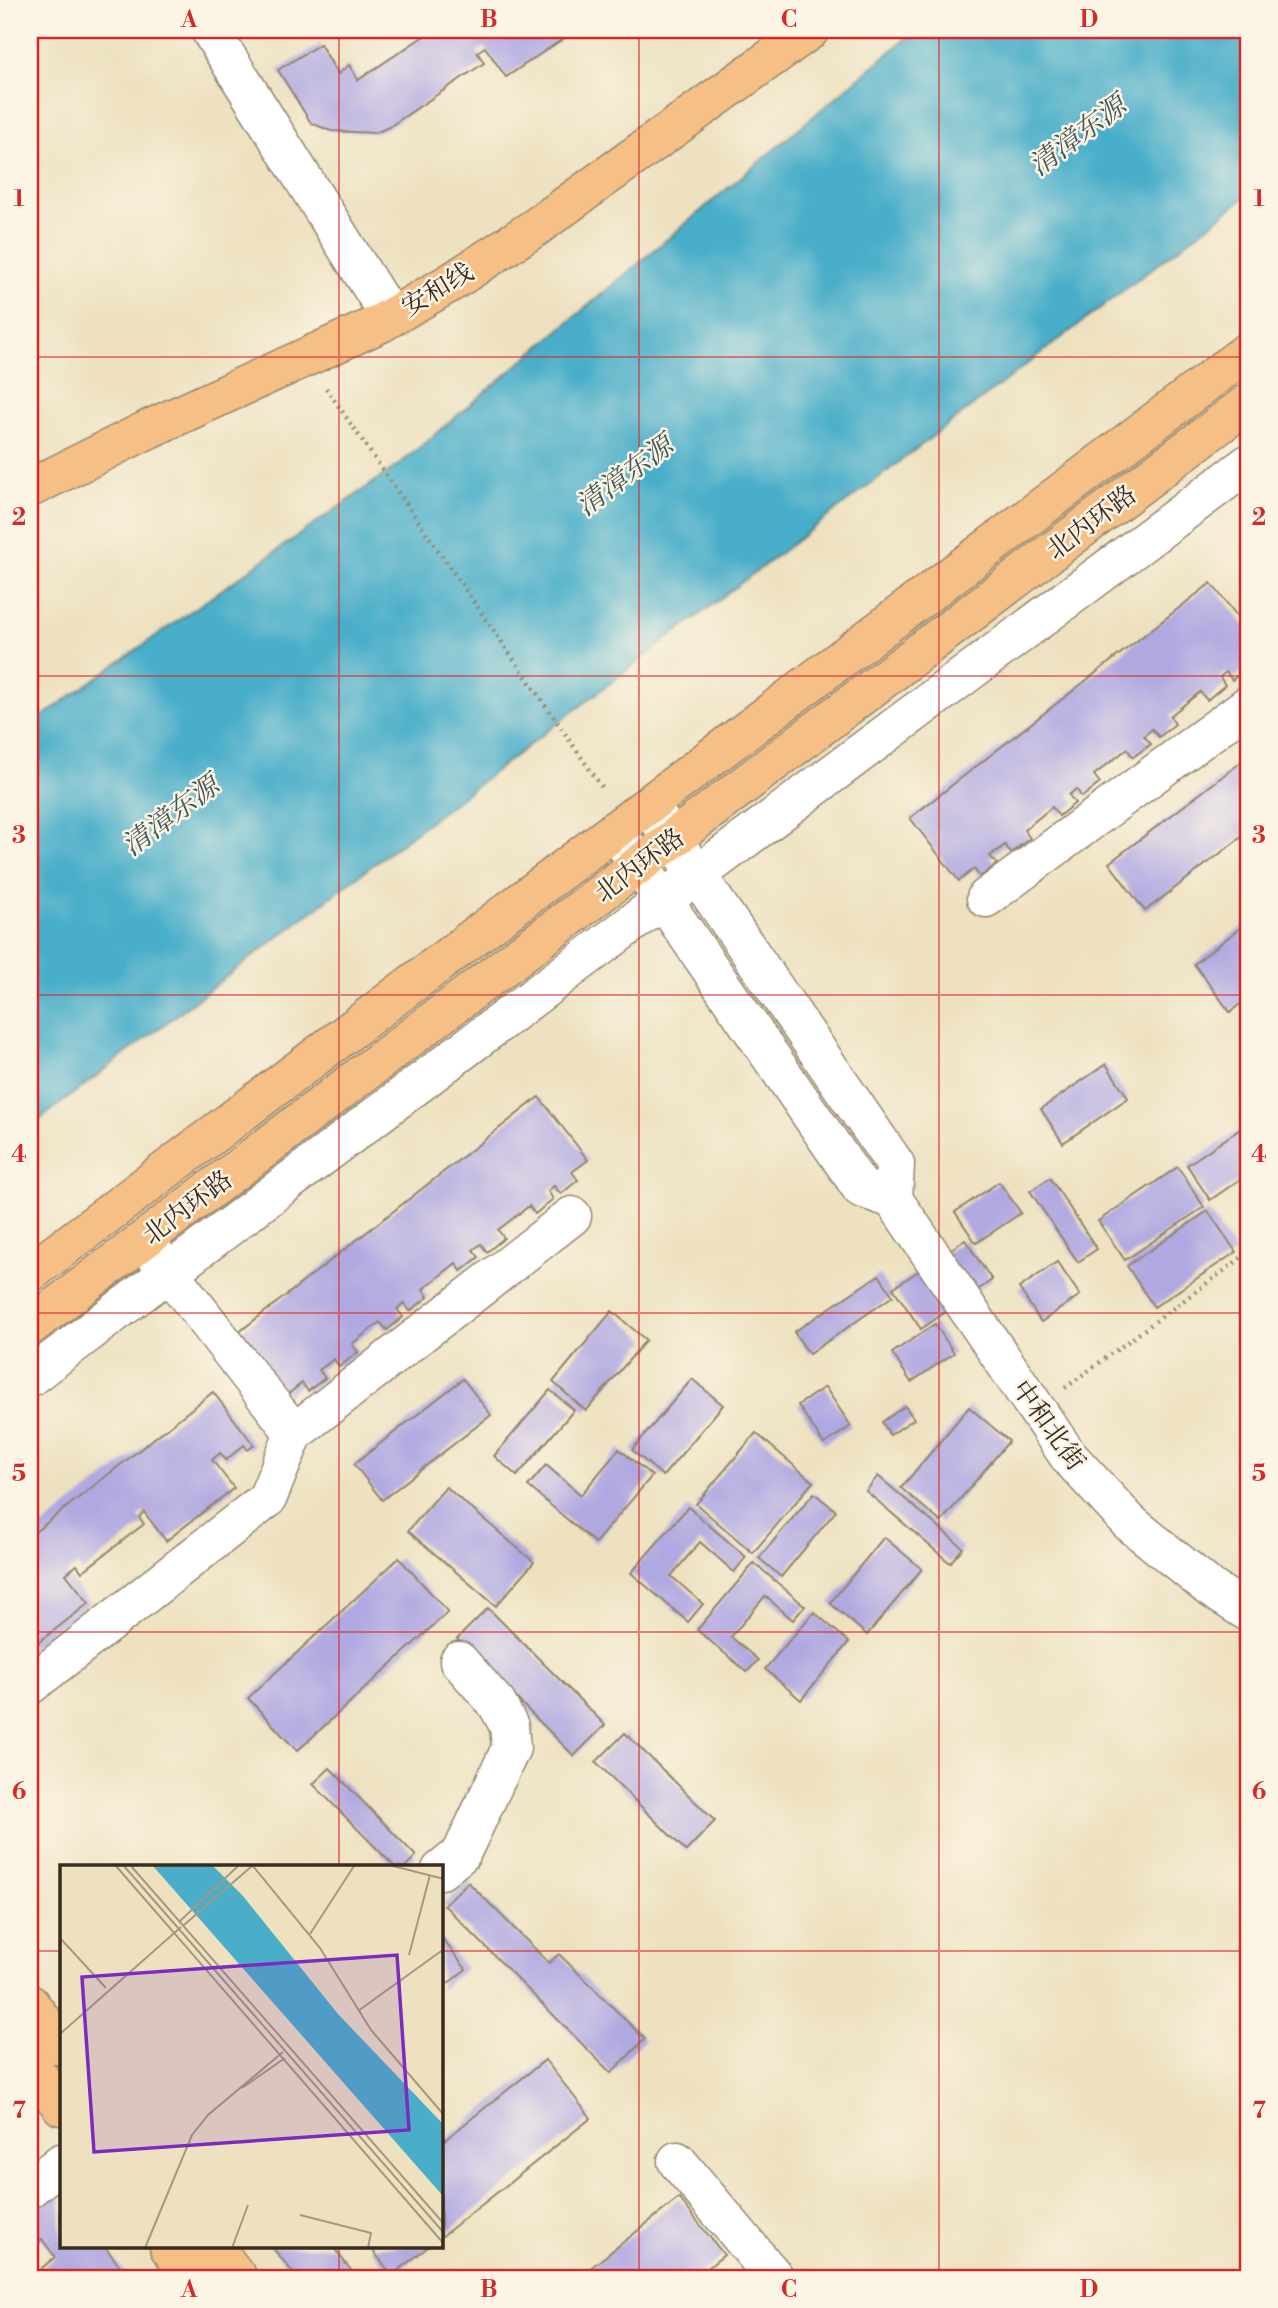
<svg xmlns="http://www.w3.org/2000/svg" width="1278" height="2308" font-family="'Libre Bodoni','Noto Serif SC',serif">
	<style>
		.water { fill: #4aaec9; stroke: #426c74; stroke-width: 2 }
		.building { fill: #b0a8e1 }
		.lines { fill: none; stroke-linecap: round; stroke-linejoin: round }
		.minor-casing { stroke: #94866f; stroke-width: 41 }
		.major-casing { stroke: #94866f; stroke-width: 41 }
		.path { stroke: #94866f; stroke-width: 4.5; stroke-dasharray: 2 5; stroke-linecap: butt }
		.minor { stroke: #fff; stroke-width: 38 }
		.major { stroke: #f5bf86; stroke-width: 38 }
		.grid { fill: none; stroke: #d62828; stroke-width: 2; stroke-opacity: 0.55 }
		.labels { text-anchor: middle; stroke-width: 5; stroke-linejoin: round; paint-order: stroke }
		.street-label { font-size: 26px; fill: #3b2a1e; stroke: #fcf5e5 }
		.water-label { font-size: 28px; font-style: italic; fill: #40585a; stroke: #fcf5e5 }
		.inset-road { fill: none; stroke: #a6987f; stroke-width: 2 }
		.view { fill: #7b2cbf; fill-opacity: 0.15; stroke: #7b2cbf; stroke-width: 3.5 }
		.inset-edge { fill: none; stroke: #3b2a1e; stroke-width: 3.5 }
		.neatline { fill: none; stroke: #d62828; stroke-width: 2.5 }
		.grid-label { font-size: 23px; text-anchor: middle; font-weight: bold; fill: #d62828 }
	</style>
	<rect width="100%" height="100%" fill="#fcf5e5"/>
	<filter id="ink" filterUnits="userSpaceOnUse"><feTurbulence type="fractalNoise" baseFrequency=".0143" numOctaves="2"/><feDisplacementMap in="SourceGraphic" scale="14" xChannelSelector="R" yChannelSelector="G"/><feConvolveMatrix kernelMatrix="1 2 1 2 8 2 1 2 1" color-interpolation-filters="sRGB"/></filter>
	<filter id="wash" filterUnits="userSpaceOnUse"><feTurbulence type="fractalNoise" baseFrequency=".00686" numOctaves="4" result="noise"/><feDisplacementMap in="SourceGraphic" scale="28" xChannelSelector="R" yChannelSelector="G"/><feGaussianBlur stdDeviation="1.57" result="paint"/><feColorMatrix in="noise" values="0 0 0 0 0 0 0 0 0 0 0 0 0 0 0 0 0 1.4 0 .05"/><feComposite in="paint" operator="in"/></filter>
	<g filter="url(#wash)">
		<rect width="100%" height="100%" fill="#ede1c0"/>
		<path class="water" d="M916,30H1248V195L30,1127V725L401,463Z"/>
		<g id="blocks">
			<g class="building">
				<path d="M433,30H576L506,77L485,47L477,52L484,63L389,127L375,133L331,131L311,123L278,70L320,44L338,74L349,65L358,80Z"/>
				<path d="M1211,583L1248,630V654L1243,658L1248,667L1232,680L1226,672L1220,677L1225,685L1207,700L1200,692L1170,716L1175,724L1159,737L1152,729L1144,736L1151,744L1133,757L1127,749L1094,775L1100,783L1082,797L1076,789L1069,795L1075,803L1059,816L1052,807L1024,830L1030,838L1011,853L1005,845L990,856L997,864L980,877L974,869L959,881L910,818Z"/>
				<path d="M1248,757V832L1145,911L1109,863Z"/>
				<path d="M1248,922V998L1230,1012L1194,964Z"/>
				<path d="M1106,1064L1128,1098L1063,1143L1041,1109Z"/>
				<path d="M539,1097L588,1160L572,1172L578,1180L561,1194L554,1186L548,1191L553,1199L535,1214L529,1206L498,1230L504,1238L487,1252L481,1244L473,1250L479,1257L461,1271L456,1263L423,1289L428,1297L410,1311L404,1303L397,1309L403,1317L387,1330L380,1322L352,1344L358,1352L339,1367L334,1359L319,1370L325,1378L308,1391L302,1383L287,1395L238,1333Z"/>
				<path d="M1248,1124V1174L1210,1200L1187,1165Z"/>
				<path d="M1178,1167L1204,1207L1125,1260L1098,1221Z"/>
				<path d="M1050,1178L1097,1249L1078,1262L1030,1191Z"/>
				<path d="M999,1182L1021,1213L976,1243L955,1212Z"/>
				<path d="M1208,1211L1236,1252L1154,1307L1127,1266Z"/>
				<path d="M965,1240L992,1280L921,1329L893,1288Z"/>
				<path d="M1057,1262L1080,1295L1041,1322L1019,1288Z"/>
				<path d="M879,1275L893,1296L809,1354L794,1332Z"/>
				<path d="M612,1311L646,1340L586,1411L553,1382Z"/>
				<path d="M935,1324L954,1353L911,1382L892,1353Z"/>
				<path d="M463,1379L491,1415L382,1500L354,1464Z"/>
				<path d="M692,1379L723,1405L663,1476L632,1450Z"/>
				<path d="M825,1387L851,1426L824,1444L798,1405Z"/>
				<path d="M550,1390L574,1410L517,1476L494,1456Z"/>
				<path d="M213,1392L254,1445L248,1450L244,1445L226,1460L220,1453L212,1460L234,1488L166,1541L144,1512L139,1517L144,1524L82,1572L77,1565L66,1574L89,1603L30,1649V1536Z"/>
				<path d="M905,1406L914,1419L890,1435L882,1422Z"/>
				<path d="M969,1407L1009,1441L941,1522L901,1488Z"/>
				<path d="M756,1433L813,1482L753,1553L696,1504Z"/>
				<path d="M619,1449L652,1476L595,1543L528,1486L546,1465L581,1495Z"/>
				<path d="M878,1476L963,1548L950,1563L866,1491Z"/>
				<path d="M446,1487L534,1562L496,1606L408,1531Z"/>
				<path d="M814,1493L836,1511L781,1577L759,1558Z"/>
				<path d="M688,1507L746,1557L734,1572L700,1542L671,1576L703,1604L688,1622L631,1573Z"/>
				<path d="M884,1537L922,1569L867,1635L830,1603Z"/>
				<path d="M399,1558L448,1612L297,1751L248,1698Z"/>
				<path d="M754,1563L805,1606L793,1620L765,1596L731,1637L758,1660L747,1672L697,1630Z"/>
				<path d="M488,1608L605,1725L574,1756L457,1639Z"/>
				<path d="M814,1612L849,1642L801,1700L765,1669Z"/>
				<path d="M625,1733L715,1821L686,1851L596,1762Z"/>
				<path d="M330,1768L416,1856L405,1867H395L313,1784Z"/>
				<path d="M468,1882L549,1963L559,1954L645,2039L611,2073L444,1905Z"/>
				<path d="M441,1937L466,1969L441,1989Z"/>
				<path d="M545,2060L591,2118L441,2237V2143Z"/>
				<path d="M60,2187L61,2247H105L129,2278H30L55,2257L42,2239L30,2248V2210Z"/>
				<path d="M679,2198L724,2255L695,2278H578Z"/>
				<path d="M272,2247H333L357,2278H297Z"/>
				<path d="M370,2247H428L392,2275Z"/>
			</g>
		</g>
	</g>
	<g filter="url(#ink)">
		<use href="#blocks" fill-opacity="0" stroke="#94866f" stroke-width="2"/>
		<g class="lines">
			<g class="minor-casing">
				<g id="minor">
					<path d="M210,30L390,317"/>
					<path d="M649,805L895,1164L893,1199"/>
					<path d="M615,830L861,1188L893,1199"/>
					<path d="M986,898L1248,705"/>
					<path d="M893,1199L1069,1457L1129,1522L1209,1587L1248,1612"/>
					<path d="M154,1253L294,1433"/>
					<path d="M30,1377L568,971L1248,464"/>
					<path d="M30,1685L267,1499L294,1433L572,1216"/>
					<path d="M441,1870L461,1854L511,1748L509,1726L497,1704L459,1661"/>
					<path d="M677,2161L775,2278"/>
					<path d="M30,2188L61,2163"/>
				</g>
			</g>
			<g class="major-casing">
				<g id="major">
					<path d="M30,488L149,429L381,323L450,283L536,227L810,30"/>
					<path d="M30,1273L1248,351"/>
					<path d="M30,1326L1248,403"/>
					<path d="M30,2004L61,2046"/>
					<path d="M30,2065L61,2106"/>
					<path d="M169,2247L193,2278"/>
					<path d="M214,2247L238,2278"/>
				</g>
			</g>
			<g class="path">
				<path d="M326,388L604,790"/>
				<path d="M1065,1388L1248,1253"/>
			</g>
			<use href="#minor" class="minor"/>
			<use href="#major" class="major"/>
		</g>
	</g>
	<path class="grid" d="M339,30V1867M639,30V2278M939,30V2278M30,357H1248M30,676H1248M30,995H1248M30,1313H1248M30,1632H1248M30,1951H61M441,1951H1248M339,2247V2278"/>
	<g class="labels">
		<g class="street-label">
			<text transform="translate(437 289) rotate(-31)" y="9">安和线</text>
			<text transform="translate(1091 522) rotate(-37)" y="9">北内环路</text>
			<text transform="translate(639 865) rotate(-37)" y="9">北内环路</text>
			<text transform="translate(187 1207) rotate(-37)" y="9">北内环路</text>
			<text transform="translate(1049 1425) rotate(54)" y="9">中和北街</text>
		</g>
		<g class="water-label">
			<text transform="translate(1077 135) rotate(-37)" y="10">清漳东源</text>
			<text transform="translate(624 475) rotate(-37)" y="10">清漳东源</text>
			<text transform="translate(170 815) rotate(-37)" y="10">清漳东源</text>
		</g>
	</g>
	<g transform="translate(60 1865)">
		<rect width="383" height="383" fill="#ede1c0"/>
		<path d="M93,1H153L183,31L278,149L383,259V331Z" fill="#4aaec9"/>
		<path class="inset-road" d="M56,1L384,379M64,1L384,368M71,1L384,359M193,1L260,83L311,165L384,250M333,1L384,14M120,56L178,1M124,60L192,1M250,69L294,1M0,73L46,123M349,90L370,10M298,146L384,84M0,169L121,62M182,223L225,193M240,350L311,368L308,383M85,383L132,270L148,250L223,187M172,383L188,340"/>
		<path class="view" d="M337,90L349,265L34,287L22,112Z"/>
		<rect width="383" height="383" class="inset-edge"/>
	</g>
	<rect width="1278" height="2308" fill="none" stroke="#fcf5e5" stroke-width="77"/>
	<rect x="38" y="38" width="1202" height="2232" class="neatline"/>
	<g class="grid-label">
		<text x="189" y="27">A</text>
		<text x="489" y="27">B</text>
		<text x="789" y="27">C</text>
		<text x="1089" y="27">D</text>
		<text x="19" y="206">1</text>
		<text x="1259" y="206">1</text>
		<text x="19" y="525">2</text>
		<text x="1259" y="525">2</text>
		<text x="19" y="843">3</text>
		<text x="1259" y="843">3</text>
		<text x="19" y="1162">4</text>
		<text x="1259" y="1162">4</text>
		<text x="19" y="1481">5</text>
		<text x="1259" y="1481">5</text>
		<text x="19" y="1799">6</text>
		<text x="1259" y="1799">6</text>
		<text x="19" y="2118">7</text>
		<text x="1259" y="2118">7</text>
		<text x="189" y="2297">A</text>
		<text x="489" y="2297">B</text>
		<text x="789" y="2297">C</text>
		<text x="1089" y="2297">D</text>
	</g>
</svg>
